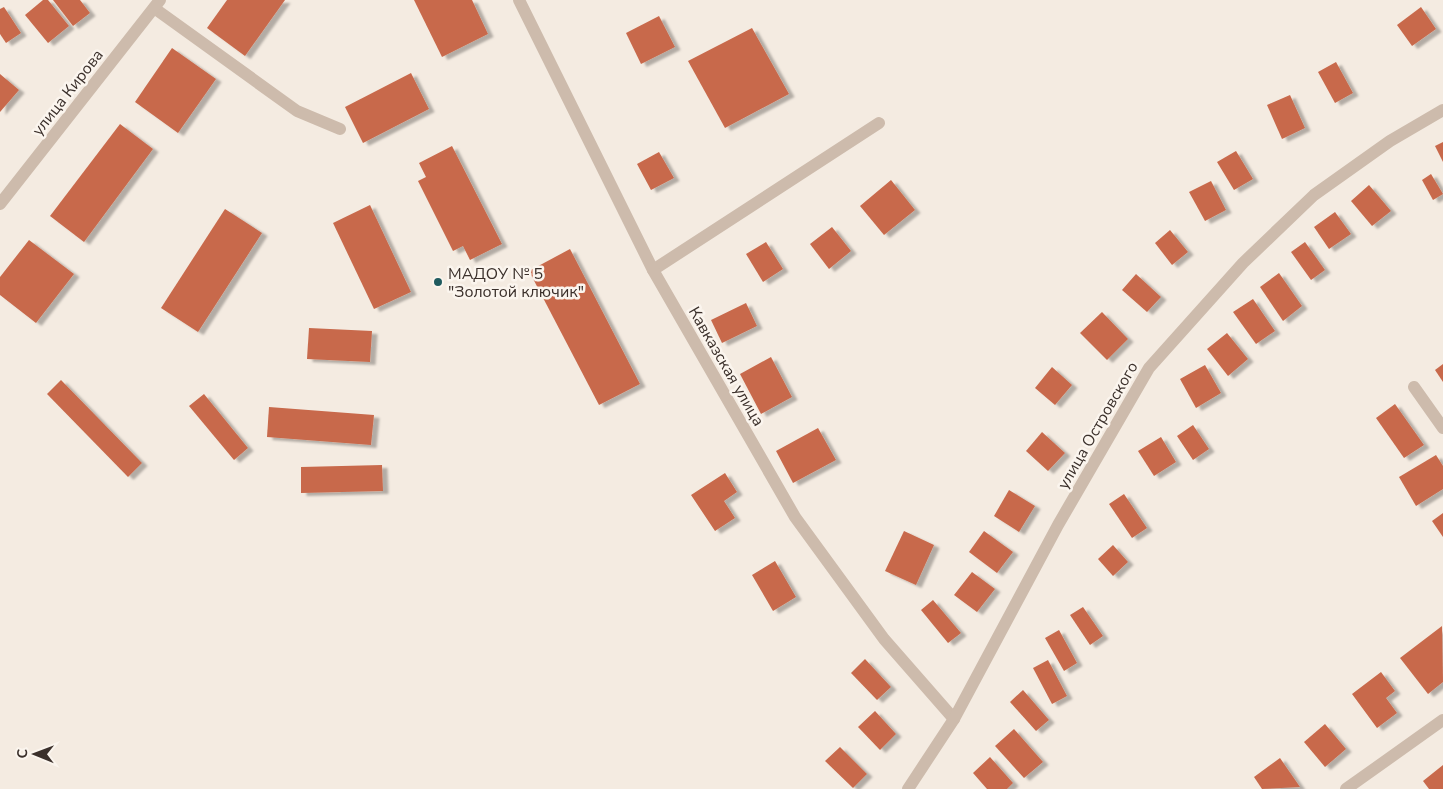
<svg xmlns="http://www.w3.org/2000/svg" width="1443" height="789" font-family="'Nunito Sans',sans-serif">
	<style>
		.building { fill: #c8694b; filter: url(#shadow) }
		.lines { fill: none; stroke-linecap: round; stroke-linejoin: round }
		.service { stroke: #cdbbac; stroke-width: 12 }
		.minor { stroke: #cdbbac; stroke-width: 12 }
		.tertiary { stroke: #cdbbac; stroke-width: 12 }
		.poi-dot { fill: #1f5a5e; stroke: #fbf5ee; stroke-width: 2 }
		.labels { text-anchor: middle; stroke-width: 5; stroke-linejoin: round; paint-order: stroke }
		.street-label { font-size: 16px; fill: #3b302b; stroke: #fbf5ee }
		.poi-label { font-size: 16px; fill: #3b302b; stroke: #fbf5ee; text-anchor: start }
	</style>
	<defs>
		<filter id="shadow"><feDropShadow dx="5.5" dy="3" stdDeviation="1" flood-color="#0004"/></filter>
	</defs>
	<rect width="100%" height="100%" fill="#f4ebe1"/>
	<g class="building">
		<path d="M43,0H48L69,26L48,43L25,15Z"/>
		<path d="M53,0H80L90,13L73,26Z"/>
		<path d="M227,0H285L245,56L207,28Z"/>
		<path d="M414,0H472L488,34L442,57Z"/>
		<path d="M4,7L21,33L6,43L0,34V9Z"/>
		<path d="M1421,7L1436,29L1412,46L1397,25Z"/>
		<path d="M659,16L675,47L641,64L626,33Z"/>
		<path d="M752,28L789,94L725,128L688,61Z"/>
		<path d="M172,48L216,79L178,133L135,102Z"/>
		<path d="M1336,62L1353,93L1335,103L1318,72Z"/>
		<path d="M411,73L429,109L363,143L345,107Z"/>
		<path d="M0,74L19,90L0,112Z"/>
		<path d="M1290,95L1305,128L1282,139L1267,105Z"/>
		<path d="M120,124L153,149L84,242L50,216Z"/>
		<path d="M1443,142V162L1435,146Z"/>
		<path d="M452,146L502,244L470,260L463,246L453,251L418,181L426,177L419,163Z"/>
		<path d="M1236,151L1253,179L1234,190L1217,162Z"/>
		<path d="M659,152L674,178L651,190L637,164Z"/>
		<path d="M1431,174L1443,194L1433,200L1422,180Z"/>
		<path d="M891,180L915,210L884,235L860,206Z"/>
		<path d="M1211,181L1226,210L1205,221L1189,192Z"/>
		<path d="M1369,185L1391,211L1372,226L1351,201Z"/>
		<path d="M370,205L411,292L374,309L333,223Z"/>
		<path d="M225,209L262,233L198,332L161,308Z"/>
		<path d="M1335,212L1351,234L1329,249L1314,227Z"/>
		<path d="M832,227L851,251L829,269L810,244Z"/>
		<path d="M1170,230L1188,252L1172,265L1155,243Z"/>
		<path d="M29,240L74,274L36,323L0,295V277Z"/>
		<path d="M766,242L783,269L763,282L746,254Z"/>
		<path d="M1305,242L1325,270L1311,280L1291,252Z"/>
		<path d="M570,249L640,384L599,405L529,271Z"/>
		<path d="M1279,273L1302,306L1283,321L1260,287Z"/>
		<path d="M1136,274L1161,297L1147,312L1122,290Z"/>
		<path d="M1253,299L1275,331L1256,344L1233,312Z"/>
		<path d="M746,303L757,326L722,343L711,320Z"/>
		<path d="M1102,312L1128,339L1107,360L1080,333Z"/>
		<path d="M309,328L372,331L370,362L307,359Z"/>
		<path d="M1227,333L1248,359L1228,376L1207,349Z"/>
		<path d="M771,357L792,397L761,414L740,374Z"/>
		<path d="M1443,364V382L1435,370Z"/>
		<path d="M1205,365L1221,393L1196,408L1180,379Z"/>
		<path d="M1052,367L1072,385L1055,405L1035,388Z"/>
		<path d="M61,380L142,463L128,477L47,394Z"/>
		<path d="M204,394L248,448L234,460L189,406Z"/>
		<path d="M1395,404L1424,445L1404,458L1376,418Z"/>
		<path d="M269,407L374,415L371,445L267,437Z"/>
		<path d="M1193,425L1209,449L1193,460L1177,436Z"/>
		<path d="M818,428L836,460L793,483L776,451Z"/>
		<path d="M1042,432L1065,453L1048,471L1026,451Z"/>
		<path d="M1161,437L1176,462L1154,476L1138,451Z"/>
		<path d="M1436,455L1443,466V489L1416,506L1399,477Z"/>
		<path d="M382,465L383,491L301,493V467Z"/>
		<path d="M725,473L737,492L724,501L735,518L715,531L691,495Z"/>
		<path d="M1009,490L1035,506L1019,532L994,516Z"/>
		<path d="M1124,494L1147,528L1132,538L1109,504Z"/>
		<path d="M1443,513V537L1432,521Z"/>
		<path d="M904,531L934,545L916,585L885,571Z"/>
		<path d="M984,531L1013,552L997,573L969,552Z"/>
		<path d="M1113,545L1128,562L1113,576L1098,559Z"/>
		<path d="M775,561L796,597L773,611L752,575Z"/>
		<path d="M972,572L995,589L977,612L954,595Z"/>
		<path d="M933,600L961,633L948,643L921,610Z"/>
		<path d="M1083,607L1103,636L1090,645L1070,615Z"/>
		<path d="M1442,626L1443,682L1428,694L1400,658Z"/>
		<path d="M1059,630L1077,663L1064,671L1045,638Z"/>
		<path d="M865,659L891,687L877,700L851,673Z"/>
		<path d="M1048,660L1067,696L1052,704L1033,668Z"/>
		<path d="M1381,672L1395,691L1386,698L1397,713L1377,728L1352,694Z"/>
		<path d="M1023,690L1049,720L1036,731L1010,702Z"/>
		<path d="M875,711L896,734L880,750L858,727Z"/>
		<path d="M1325,724L1346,749L1325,767L1304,742Z"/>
		<path d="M1014,729L1043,762L1024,778L995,746Z"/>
		<path d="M840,747L867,774L853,788L825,761Z"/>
		<path d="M990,757L1013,783L1007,789H987L973,773Z"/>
		<path d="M1280,758L1300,787L1262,789L1254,777Z"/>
		<path d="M1443,765V789H1429L1423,781Z"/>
	</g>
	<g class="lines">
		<g class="service">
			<path d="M154,8L297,111L340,129"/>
			<path d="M653,270L879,123"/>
		</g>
		<g class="minor">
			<path d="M519,0L653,270L795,517L884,639L954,719"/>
			<path d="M0,204L160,0"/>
			<path d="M1414,387L1443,428"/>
			<path d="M1346,789L1443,720"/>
		</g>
		<path class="tertiary" d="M908,789L954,719L1058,525L1149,368L1243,263L1314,195L1390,141L1443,110"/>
	</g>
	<circle class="poi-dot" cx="438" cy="282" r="5"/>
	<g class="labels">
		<g class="street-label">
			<text transform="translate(67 92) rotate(-52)" y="6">улица Кирова</text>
			<text transform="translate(727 366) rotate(60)" y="6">Кавказская улица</text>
			<text transform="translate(1097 425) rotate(-60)" y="6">улица Островского</text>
		</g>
		<g class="poi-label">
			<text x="448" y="279">МАДОУ № 5<tspan x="448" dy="18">"Золотой ключик"</tspan></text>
		</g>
	</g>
	<g transform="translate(35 754) rotate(271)" stroke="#fbf5ee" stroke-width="4" paint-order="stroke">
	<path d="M0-4L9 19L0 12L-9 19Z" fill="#3b302b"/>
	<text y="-8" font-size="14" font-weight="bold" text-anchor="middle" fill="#3b302b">С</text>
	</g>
</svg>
